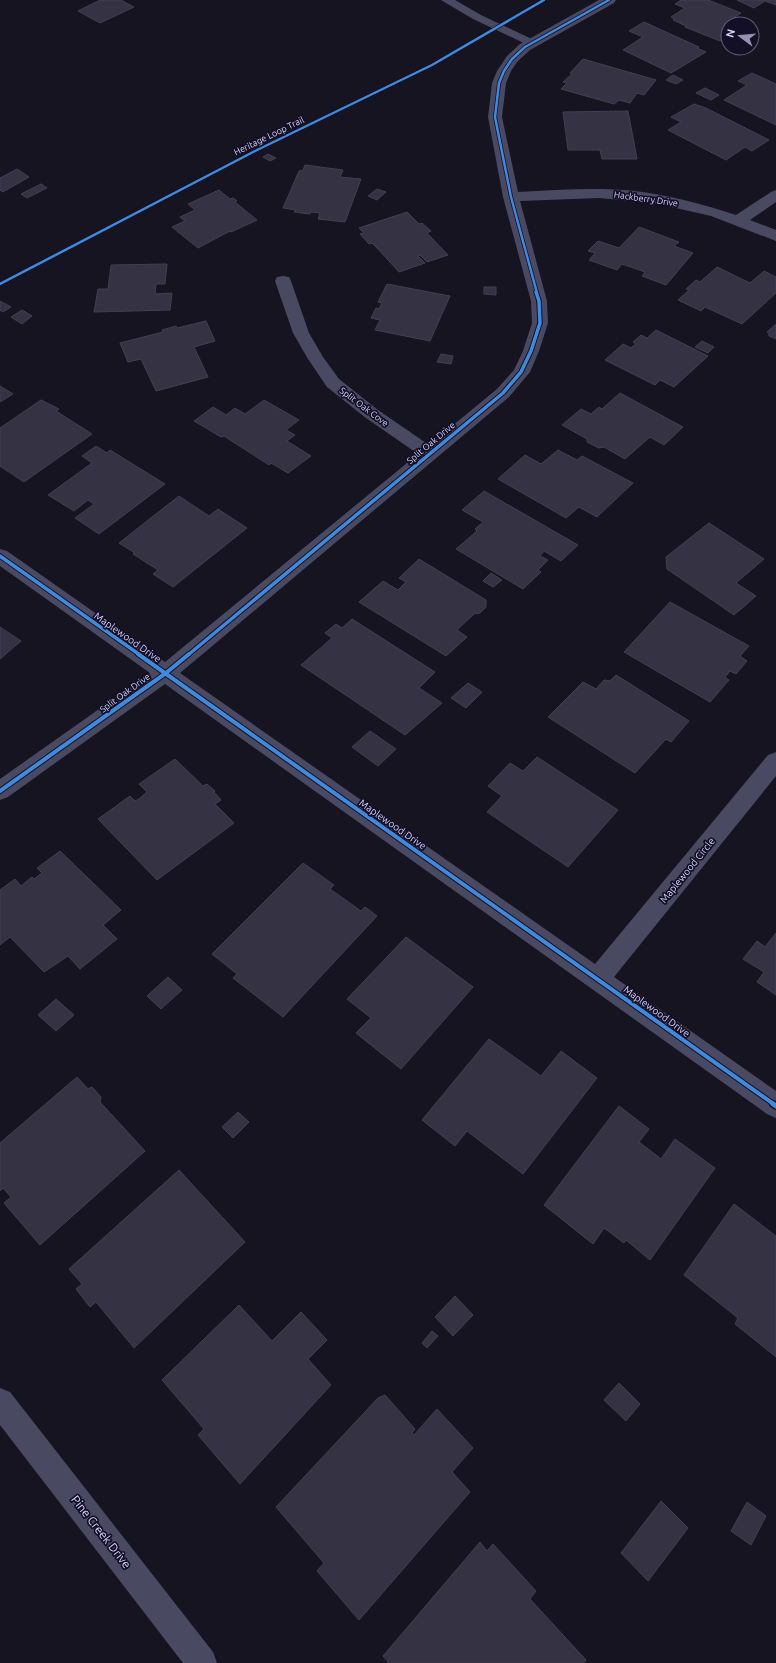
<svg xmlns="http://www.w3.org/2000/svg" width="776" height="1663" font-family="Ubuntu,sans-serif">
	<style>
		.building { fill: #343243; stroke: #433f54 }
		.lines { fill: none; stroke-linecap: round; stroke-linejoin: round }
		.service { fill: #4a4962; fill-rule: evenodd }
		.minor { fill: #4a4962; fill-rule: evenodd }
		.cycleway-far3-casing { stroke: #130f26; stroke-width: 4 }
		.cycleway-far2-casing { stroke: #130f26; stroke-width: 5.5 }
		.cycleway-far1-casing { stroke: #130f26; stroke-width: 6 }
		.cycleway-casing { stroke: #130f26; stroke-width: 8 }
		.cycleway-far3 { stroke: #408adc; stroke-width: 2.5 }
		.cycleway-far2 { stroke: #408adc; stroke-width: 3.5 }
		.cycleway-far1 { stroke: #408adc; stroke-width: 4 }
		.cycleway { stroke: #408adc; stroke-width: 5 }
		.labels { text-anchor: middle; stroke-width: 3.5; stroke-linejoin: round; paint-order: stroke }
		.far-street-label { font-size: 9px; fill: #d9d4ff; stroke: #130f26 }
		.street-label { font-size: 10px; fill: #d9d4ff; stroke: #130f26 }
		.near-street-label { font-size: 12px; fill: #d9d4ff; stroke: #130f26 }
	</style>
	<rect width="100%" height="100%" fill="#161421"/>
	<g class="building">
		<path d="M100,0H121L134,7L100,23L78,11Z"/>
		<path d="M681,0H708L741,13L724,24L728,26V36L720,41L685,27L686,26L673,20L674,19L671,17L685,8L675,4Z"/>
		<path d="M737,0H776V5L765,1L754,8Z"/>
		<path d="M644,22L699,47L697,48L706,52L671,73L623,50L643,37L629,31Z"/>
		<path d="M583,59L656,80L644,95L637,93L630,103L619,100L614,104L561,89L567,83L563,82L572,74L570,73Z"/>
		<path d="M752,73L776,84V125L724,100L747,85L738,81Z"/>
		<path d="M673,75L683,80L676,84L666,80Z"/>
		<path d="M705,88L719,95L711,100L696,93Z"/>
		<path d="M694,104L706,108L769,140L752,151L745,147L726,160L668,130L681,122L671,117Z"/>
		<path d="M628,111L637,159H602L600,150H568L563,112Z"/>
		<path d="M268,154L276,158L270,161L263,157Z"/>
		<path d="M305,165L343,170L340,177L361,179L345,222L318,219L320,213L311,212L310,214L294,212L296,210L283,208L299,171L303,170Z"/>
		<path d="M17,169L29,177L3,192L0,190V178Z"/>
		<path d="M41,184L47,188L27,198L21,194Z"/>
		<path d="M377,189L386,192L377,200L368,196Z"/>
		<path d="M219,190L230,199L233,198L237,201L235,202L257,220L231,232L230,231L198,248L172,227L185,221L180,217L195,210L188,204Z"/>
		<path d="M407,212L419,224L422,223L431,231L427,233L448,255L427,262L420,255L418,256L425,263L399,272L378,249L372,243L369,244L360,234L364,233L359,228Z"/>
		<path d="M639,227L679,242L674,246L693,253L666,285L642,276L645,272L622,264L617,270L589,260L595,253L588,251L598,241L619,248Z"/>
		<path d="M167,264L165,284H156L155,294L172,293L170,310L94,312L98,289H108L111,265Z"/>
		<path d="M717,267L750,283L764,271L776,277V293L742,324L705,307L701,311L678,300L689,290L686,289L696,280L700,282Z"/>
		<path d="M387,284L450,296L430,341L375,330L380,320L371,318L376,308L379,309L382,303L378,302Z"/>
		<path d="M484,287H496V295L484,294Z"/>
		<path d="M0,301L11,307L3,312L0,310Z"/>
		<path d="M22,310L32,316L22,324L11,317Z"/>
		<path d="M206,321L215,341L194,347L208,377L156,391L141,359L128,362L120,343L163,332L162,330L176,326L177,328Z"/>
		<path d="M776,324V339L769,336V333L767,332Z"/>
		<path d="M656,330L708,356L674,387L660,380L655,385L605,360L623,344L631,348L636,344L633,342L641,335L647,338Z"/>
		<path d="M702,341L714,347L708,353L695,347Z"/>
		<path d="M441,354L453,356L451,364L437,362Z"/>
		<path d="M0,386L13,394L0,402Z"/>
		<path d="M620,393L683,427L664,445L650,437L625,459L604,447L599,448L587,442V439L562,425L581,409L591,414L599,407L602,409Z"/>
		<path d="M41,400L59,409L56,411L92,434L24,482L0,466V428Z"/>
		<path d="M264,400L299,420L286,430L295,435L287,441L311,456L288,473L271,463L269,465L224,436L221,437L194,421L213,407L226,415L235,408L245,414Z"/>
		<path d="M96,446L107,453L110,450L165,484L99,534L75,518L94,504L88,500L74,511L48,495L92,463L82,456Z"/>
		<path d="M558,450L577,460L582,456L633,483L597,517L579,507L566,518L498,479L525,455L541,464Z"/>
		<path d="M484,491L578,545L561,561L544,551L540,556L548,560L538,570L541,572L523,589L456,549L477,531L475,529L483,522L462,510Z"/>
		<path d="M179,496L209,516L218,509L247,528L173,587L153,574L158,570L133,554L135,553L119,543Z"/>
		<path d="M709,523L764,559L736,583L756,596L734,615L667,569L666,557Z"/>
		<path d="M419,559L486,600V607L480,613L474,614L457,630L467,637L446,656L359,602L383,581L398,590L406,582L399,578Z"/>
		<path d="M491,573L502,580L493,587L483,581Z"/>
		<path d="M670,602L749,646L740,656L747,661L736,674L730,671L725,677L729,680L710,702L624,652Z"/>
		<path d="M352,619L435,672L419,688L442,703L405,735L301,665L332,638L325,633L336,624L342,628Z"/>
		<path d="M0,627L21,641L0,659Z"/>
		<path d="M616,675L689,721L671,742L666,739L635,773L548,717L583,682L596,689L604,680L610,681Z"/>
		<path d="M468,683L482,692L466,708L451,698Z"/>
		<path d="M370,731L396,749L378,766L352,747Z"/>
		<path d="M537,757L618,810L568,867L487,812L502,796L488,786L510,763L523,771Z"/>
		<path d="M175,759L203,786L207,784L215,791L214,792L221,800L215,804L234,823L157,880L98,819L130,796L135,801L139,799L147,792L139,784Z"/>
		<path d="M60,851L121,910L103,925L117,939L80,969L68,956L44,972L10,937L0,945V890L15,879L21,886L32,877L34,879L42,873L37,868Z"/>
		<path d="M303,863L334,885L330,889L361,911L365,907L377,916L283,1017L233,978L237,974L212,954Z"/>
		<path d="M776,933V995L757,982L764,972L743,959L757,941L765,947Z"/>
		<path d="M406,937L473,987L401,1069L356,1033L371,1018L347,999Z"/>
		<path d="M168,977L182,990L161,1009L147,996Z"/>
		<path d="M56,999L74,1015L56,1031L38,1015Z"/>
		<path d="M489,1039L541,1076L561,1051L597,1078L523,1174L467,1131L455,1146L422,1120Z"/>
		<path d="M77,1077L88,1089L92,1087L101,1097L100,1102L145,1151L40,1245L4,1203L11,1197L3,1188L0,1191V1143Z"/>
		<path d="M619,1106L649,1129L639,1142L661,1159L675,1139L715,1168L650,1260L626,1240L624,1243L604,1228L593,1244L544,1205Z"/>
		<path d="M238,1112L249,1122L233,1138L222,1127Z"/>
		<path d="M179,1170L245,1242L134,1348L96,1302L90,1307L76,1289L82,1284L69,1269Z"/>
		<path d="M734,1204L776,1236V1357L735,1324L738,1318L684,1275Z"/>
		<path d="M455,1296L473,1315L453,1336L435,1317Z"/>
		<path d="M239,1305L272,1341L301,1312L327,1340L308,1359L331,1385L240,1484L198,1435L204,1429L162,1380Z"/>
		<path d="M432,1331L438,1336L427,1348L422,1343Z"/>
		<path d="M619,1383L640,1404L626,1421L604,1400Z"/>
		<path d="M385,1395L415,1429L412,1433L414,1435L437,1409L473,1448L452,1472L470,1492L359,1620L317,1571L324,1563L276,1507L378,1398Z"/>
		<path d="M661,1501L688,1528L648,1581L621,1553Z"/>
		<path d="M747,1502L766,1516L751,1545L731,1531Z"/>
		<path d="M480,1542L487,1551L493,1544L536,1591L530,1599L586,1660L584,1663H389L383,1656Z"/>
	</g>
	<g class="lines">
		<path class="service" d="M441,0H455L481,15L536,41L538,43L536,45H528L473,19Z"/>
		<g class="minor">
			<path d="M599,0H616L614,3L530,50L517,62L511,71L506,83L502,117L518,192C556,190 596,187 635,191C669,195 703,204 736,215L771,192L776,190V202L750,220L776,230V241L711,216L654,203L599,198L520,201L547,301L548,323L539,351L530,372L509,397L180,673L595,964L768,755L776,752V776L614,977L776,1091V1118L767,1114L165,684L8,797L0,800V779L150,673L0,566V549L7,551L165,662L418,454L366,418L327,387L308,359L293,333L275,281L277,277L283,276L289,277L291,281L309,333L323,357L339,379L378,410L429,445L497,389L514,370L523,351L532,323L531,301L503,197L488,117L492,83L497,71L507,56L520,44Z"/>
			<path d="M0,1388L10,1392L213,1652L217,1663H183L0,1425Z"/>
		</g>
		<g class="cycleway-far3-casing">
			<g id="cycleway-far3">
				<path d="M0,284L255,151L432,65L544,0"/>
				<path d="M537,293L511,197L495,117L499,83L504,71L512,59L525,47L609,0"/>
			</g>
		</g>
		<g class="cycleway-far2-casing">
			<g id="cycleway-far2">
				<path d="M0,556L140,655"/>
				<path d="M188,655L503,393L521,372L531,351L540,323L539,301L536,292"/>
			</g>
		</g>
		<g class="cycleway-far1-casing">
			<g id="cycleway-far1">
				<path d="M138,654L775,1105"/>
				<path d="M0,791L166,673L189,654"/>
			</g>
		</g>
		<g class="cycleway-casing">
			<path id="cycleway" d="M773,1104L776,1106"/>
		</g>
		<use href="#cycleway-far3" class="cycleway-far3"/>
		<use href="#cycleway-far2" class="cycleway-far2"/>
		<use href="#cycleway-far1" class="cycleway-far1"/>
		<use href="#cycleway" class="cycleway"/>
	</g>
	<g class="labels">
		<g class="far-street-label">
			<text transform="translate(269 136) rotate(-26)" y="3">Heritage Loop Trail</text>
			<text transform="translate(646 199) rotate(8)" y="3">Hackberry Drive</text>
			<text transform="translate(364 407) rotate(37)" y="3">Split Oak Cove</text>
			<text transform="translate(431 443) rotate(-40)" y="3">Split Oak Drive</text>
			<text transform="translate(125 693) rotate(-36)" y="3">Split Oak Drive</text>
		</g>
		<g class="street-label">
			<text transform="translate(128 637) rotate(35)" y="4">Maplewood Drive</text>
			<text transform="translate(393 824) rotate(35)" y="4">Maplewood Drive</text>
			<text transform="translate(687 870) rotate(-51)" y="4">Maplewood Circle</text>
			<text transform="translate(657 1011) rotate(36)" y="4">Maplewood Drive</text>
		</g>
		<g class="near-street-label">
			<text transform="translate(101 1532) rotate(52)" y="4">Pine Creek Drive</text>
		</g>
	</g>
	<g transform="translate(740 36) rotate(286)"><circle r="19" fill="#130f26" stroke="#625e7d"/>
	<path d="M0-3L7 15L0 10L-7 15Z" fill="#9591b1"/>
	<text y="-6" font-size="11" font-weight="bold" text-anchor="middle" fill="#d9d4ff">N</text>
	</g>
</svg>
